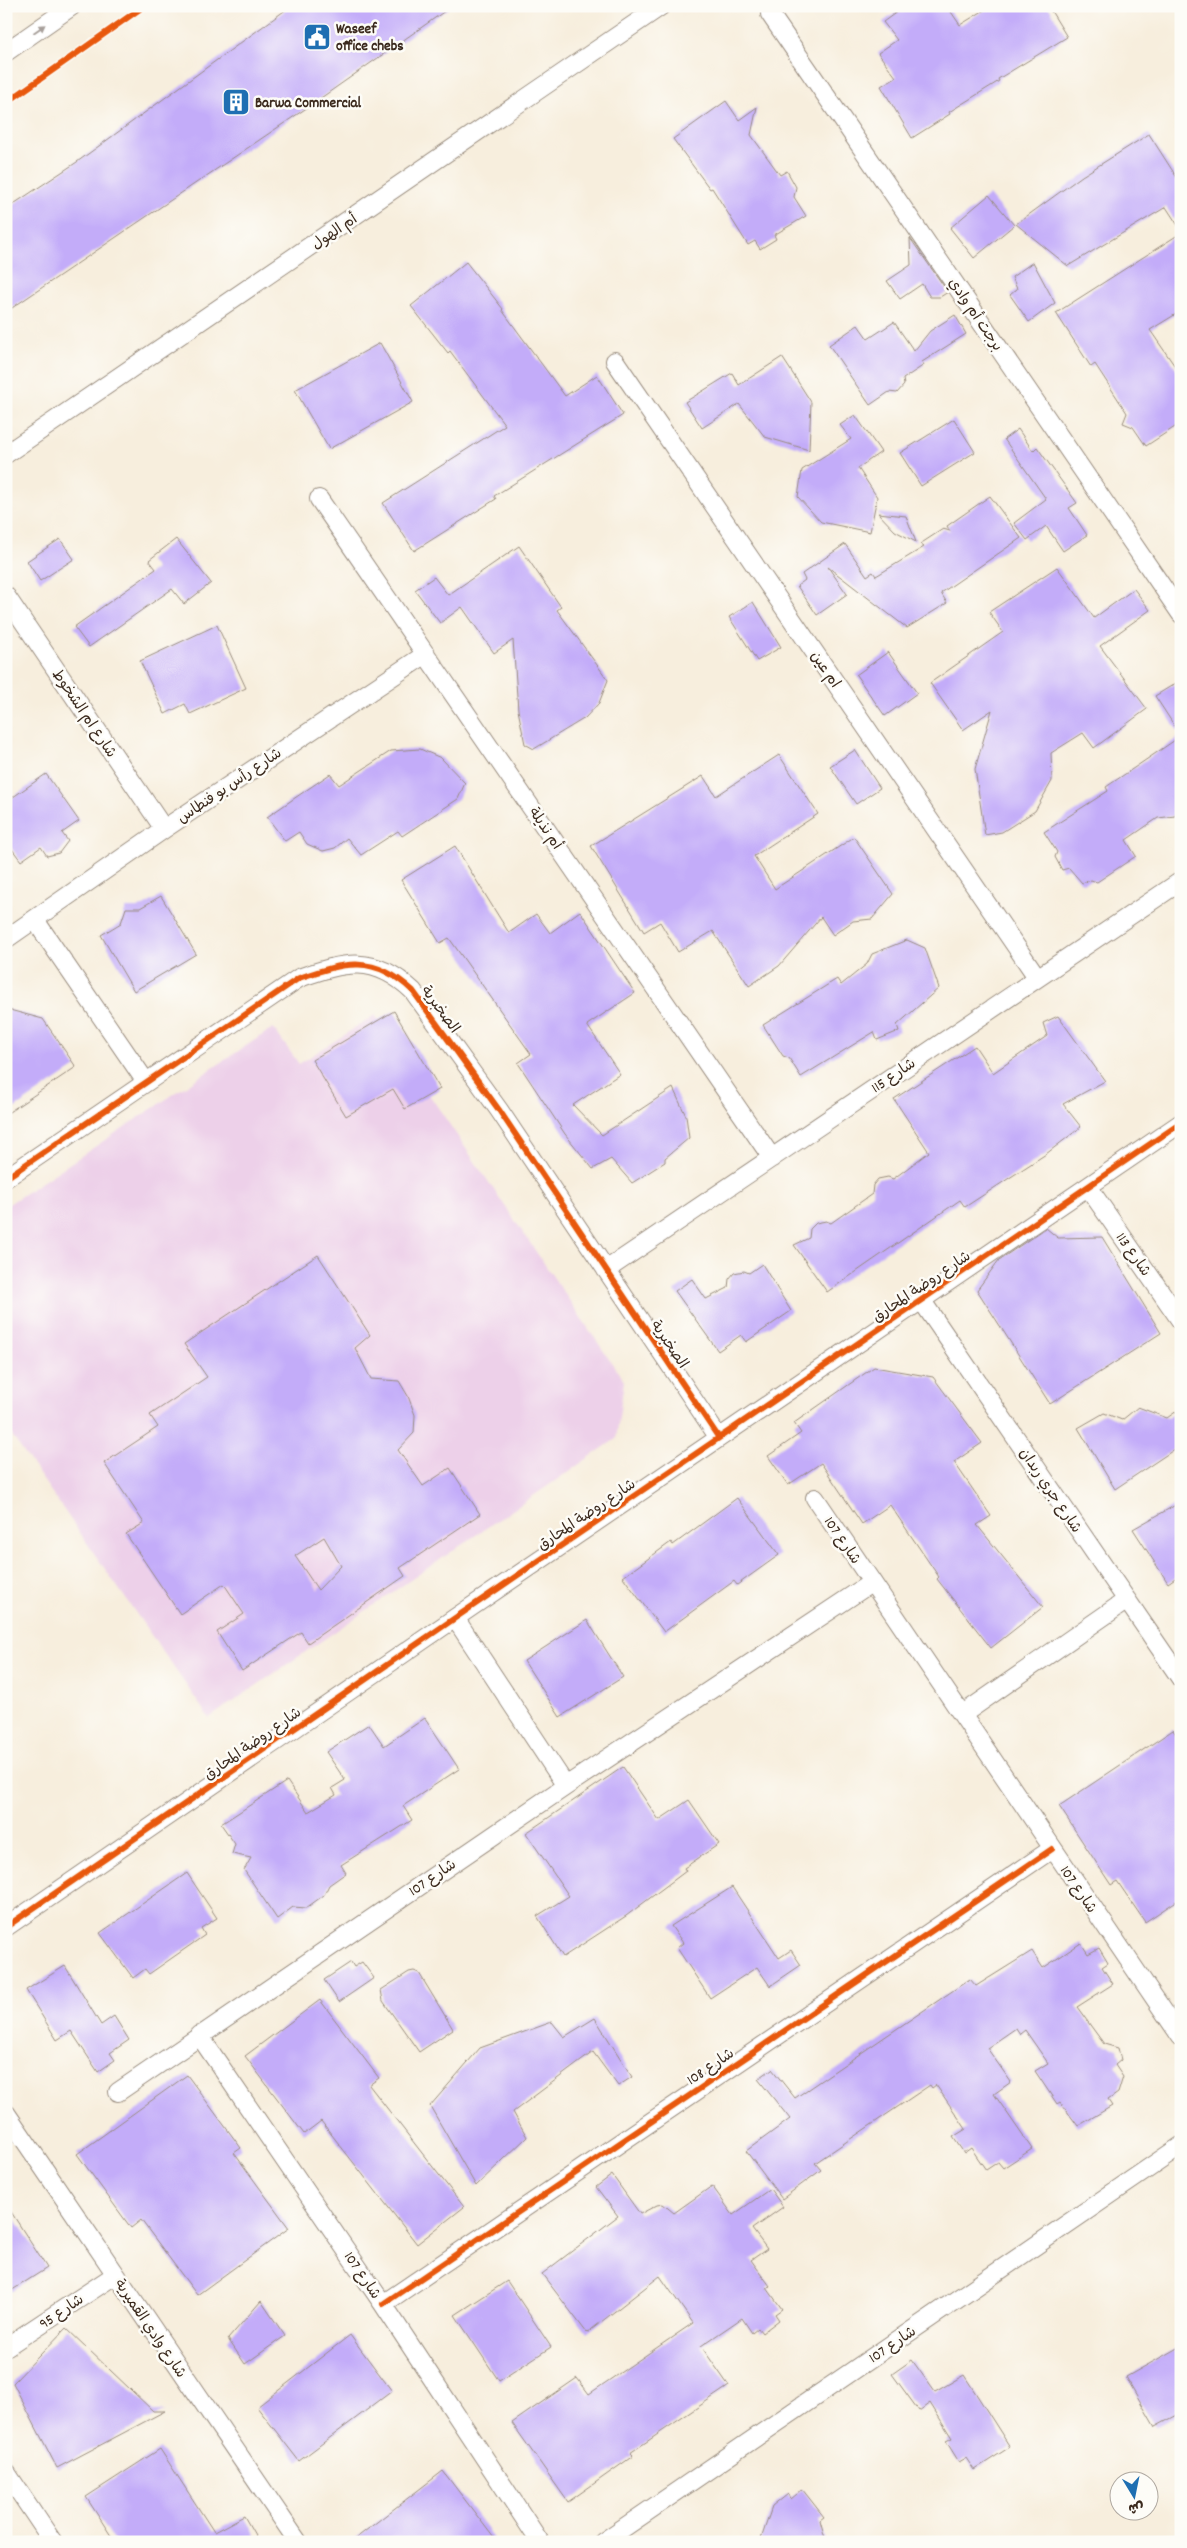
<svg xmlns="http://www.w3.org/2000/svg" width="1187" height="2548" font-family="Dekko,'Playpen Sans Arabic',sans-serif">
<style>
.built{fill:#edd0e9}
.building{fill:#c3acf9;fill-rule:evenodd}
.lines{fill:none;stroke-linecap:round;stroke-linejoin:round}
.minor-casing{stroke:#998c7e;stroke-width:20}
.minor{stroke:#fff;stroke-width:18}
.cycleway-casing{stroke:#fdfcf7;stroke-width:9}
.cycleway{stroke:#e8590c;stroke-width:6}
.oneway{fill:#a79f9a}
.labels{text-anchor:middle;stroke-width:5;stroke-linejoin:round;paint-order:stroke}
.poi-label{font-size:15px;font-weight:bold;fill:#3b2a1e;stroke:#fdfcf7;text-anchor:start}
.street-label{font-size:15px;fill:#3b2a1e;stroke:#fdfcf7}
</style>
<rect width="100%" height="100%" fill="#fdfcf7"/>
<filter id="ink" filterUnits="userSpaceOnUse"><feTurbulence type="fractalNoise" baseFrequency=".02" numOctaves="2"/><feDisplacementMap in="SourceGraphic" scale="10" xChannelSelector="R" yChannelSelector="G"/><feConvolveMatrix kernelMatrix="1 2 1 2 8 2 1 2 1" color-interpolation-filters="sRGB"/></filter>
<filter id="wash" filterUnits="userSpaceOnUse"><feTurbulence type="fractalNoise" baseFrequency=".0096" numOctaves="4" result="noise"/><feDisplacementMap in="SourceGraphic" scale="20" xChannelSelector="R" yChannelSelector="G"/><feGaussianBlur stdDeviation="1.12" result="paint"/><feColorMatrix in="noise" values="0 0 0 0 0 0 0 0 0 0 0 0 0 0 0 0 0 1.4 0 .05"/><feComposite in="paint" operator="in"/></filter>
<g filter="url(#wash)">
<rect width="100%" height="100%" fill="#f7eedd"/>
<path class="built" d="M375,1015L624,1381L616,1439L209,1718L6,1427V1206L273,1028L299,1064Z"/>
<g id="blocks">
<path class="building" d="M291,6H452L308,107L6,312V209L77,162Z
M905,6H947L960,25L991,6H1048L1067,37L998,79L999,81L949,112L950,114L912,138L881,86L896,77L878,53L897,40L883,22Z
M726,101L739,120L757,107L751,135L780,175L787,171L796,187L794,197L806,216L774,235L776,239L760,249L755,241L748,245L712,188L710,189L673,139Z
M1149,134L1181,184V230L1166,207L1068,266L1016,224L1082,176Z
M989,195L1014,225L974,258L950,228Z
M1181,233V311L1150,330L1181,375V423L1146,446L1133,427L1123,423L1127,413L1095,364L1091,367L1056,313Z
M910,238L948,292L940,297H930L922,284L900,299L887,281L911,265Z
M466,262L503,309L502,310L565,396L597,375L623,415L494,496L496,499L414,551L383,503L505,425L450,351L448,353L411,306Z
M1033,262L1055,303L1029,322L1010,295L1017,289L1012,277Z
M955,315L966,334L922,362L924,365L903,379L904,385L897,393L889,392L870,405L829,345L858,325L868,339L894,322L914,351L930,331Z
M380,343L413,402L329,449L295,390Z
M782,357L811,402L809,450L765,437L739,404L702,428L685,402L732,373L739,385Z
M855,415L881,452L858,468L877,497L870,532L821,522L798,497L802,470L851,439L840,425Z
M954,419L975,452L921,486L900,453Z
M1018,429L1033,451L1037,447L1077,503L1069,508L1087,535L1063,551L1046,526L1027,540L1014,523L1046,499L1004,439Z
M990,496L1021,538L941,593L947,603L907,628L828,567L847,594L817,615L797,586L805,580L802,574L845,544L867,576L873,572L876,576L924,547L920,544L943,529L950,531L947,526Z
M878,513L906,516L916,542L895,531Z
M60,539L74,559L40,581L27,561Z
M176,539L211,583L184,604L172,589L89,647L74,627L156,569L149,560Z
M519,546L561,607L557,610L608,680L599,703L585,718L534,749L525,744L518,710L513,640L494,653L462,607L440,623L415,590L434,577L448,595Z
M1057,567L1094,618L1134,589L1150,610L1100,646L1147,709L1094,748L1083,733L1051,753L1052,781L1035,811L1002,832L985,835L975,769L992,710L963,730L930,683L1003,632L989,612Z
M753,602L781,647L757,661L729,617Z
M217,625L246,688L190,714L185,704L165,714L140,661Z
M888,652L917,693L885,716L856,675Z
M1181,680V800L1175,816L1158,818L1126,840L1136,856L1097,882L1091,880L1082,883L1069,868L1062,870L1055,857L1057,852L1044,832L1108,791L1106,787L1181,736L1155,696Z
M420,749L441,758L465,783L458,799L402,836L398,831L361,855L347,838L335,848L323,851L307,844L299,832L285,841L267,817L330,774L339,785L391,751Z
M855,750L880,788L856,804L830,766Z
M779,755L818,814L754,856L775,889L854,837L893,894L872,919L853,921L833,935L821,917L779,966L749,986L713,931L678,952L660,922L644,932L591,846L703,776L716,796Z
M46,774L79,821L62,833L68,841L59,853L47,856L41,847L21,861L6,841V802Z
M455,846L509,933L536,914L550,933L580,911L635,993L587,1025L620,1074L573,1105L602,1135L673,1088L686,1116L689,1138L665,1158V1162L632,1183L611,1159L593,1169L565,1134L518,1063L531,1054L449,938L440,943L401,880Z
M161,896L196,954L134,991L101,935L121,923L126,908H140Z
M907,940L925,948L939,988L897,1025L899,1031L877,1040L874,1032L801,1077L789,1058L783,1056L763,1025L837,979L841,985L867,964L872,954Z
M6,1009L43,1019L76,1067L6,1114Z
M394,1011L440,1089L405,1109L393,1089L346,1116L312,1060Z
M1058,1016L1105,1081L1063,1104L1081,1127L1046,1154L965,1207L960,1200L827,1292L794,1245L809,1238L810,1229L816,1223L826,1221L831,1223L872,1194L873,1185L878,1179L888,1177L893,1179L929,1152L894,1099L975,1046L993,1073L1047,1036L1043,1023Z
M1046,1228L1058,1238L1102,1237L1161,1333L1050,1404L977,1290L999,1260Z
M318,1255L370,1335L355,1348L371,1379L399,1381L408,1396L415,1415L414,1433L398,1450L423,1486L450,1468L480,1514L400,1568L405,1576L308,1643L301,1632L242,1671L217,1632L244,1614L224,1584L180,1614L126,1534L144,1523L104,1463L158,1427L150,1415L207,1377L184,1344ZM324,1537L341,1566L318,1590L295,1556Z
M762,1264L791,1311L746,1342L741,1335L718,1351L675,1291L692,1279L706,1299L728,1288L729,1279L734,1273L744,1271L749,1273Z
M874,1367L933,1377L982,1443L954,1462L991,1516L977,1525L1043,1607L991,1648L937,1579L939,1577L890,1505L862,1524L821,1463L788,1485L768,1456L801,1433L794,1423Z
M1138,1407L1167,1418L1181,1408V1445L1115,1489L1078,1428L1104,1413L1122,1420Z
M737,1498L779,1555L737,1585L734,1581L664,1632L623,1577L671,1542L673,1545Z
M1181,1502V1574L1168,1583L1133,1529Z
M587,1620L623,1677L560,1717L524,1661Z
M425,1718L459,1769L403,1806L412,1820L341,1865L346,1873L329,1885L324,1895L306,1908L293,1907L277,1919L244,1870L251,1858L232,1854L235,1844L221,1824L287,1781L308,1812L336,1795L332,1788L345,1780L326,1752L369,1724L384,1746Z
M1173,1730L1181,1742V1898L1145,1922L1117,1881L1111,1885L1059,1806Z
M623,1767L659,1820L689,1800L719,1844L684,1868L686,1871L626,1916L563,1957L537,1916L569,1896L526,1833Z
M187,1873L217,1918L201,1928L205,1935L149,1974L145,1969L133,1978L100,1933Z
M732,1887L779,1958L791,1950L801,1965L770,1986L757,1967L710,1998L677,1948L683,1943L671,1926Z
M1081,1943L1088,1954L1099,1948L1108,1963L1102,1967L1113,1984L1077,2007L1104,2044L1118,2048L1121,2060L1115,2065L1123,2077L1118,2093L1108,2100L1112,2106L1078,2126L1060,2102L1057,2104L1035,2071L1048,2063L1025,2030L1020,2034L1016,2028L987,2048L1011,2082L994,2094L1032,2149L1003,2168L998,2162L986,2170L971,2148L964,2153L953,2137L966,2129L936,2085L932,2088L930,2085L815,2163L821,2170L782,2199L746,2151L790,2119L758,2079L772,2069L795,2098L970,1979L976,1986L1032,1951L1043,1968Z
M351,1962L354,1967L362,1962L374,1978L339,2002L324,1980Z
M65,1966L101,2025L114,2016L129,2040L110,2053L115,2060L98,2072L71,2031L57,2040L26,1990Z
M414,1971L419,1973L453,2029L419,2052L383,2001L381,1990L409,1972Z
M320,2000L379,2078L369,2085L464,2207L417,2244L321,2121L304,2134L245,2056Z
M595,2018L632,2077L618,2086L593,2052L513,2112L527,2137L476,2186L430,2106L480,2048L552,2022L564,2037Z
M187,2075L241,2148L234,2153L289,2228L197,2295L141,2220L131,2228L77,2154Z
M612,2175L640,2214L657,2205L663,2204L674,2213L712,2186L733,2215L770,2189L783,2207L752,2229L767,2249L751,2260L770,2286L767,2288L782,2309L775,2314L779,2320L762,2333L758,2328L752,2333L742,2318L701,2346L729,2386L630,2453L633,2456L568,2502L512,2423L577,2378L589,2394L693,2323L660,2276L587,2333L542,2274L618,2216L596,2187Z
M6,2204L47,2268L6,2294Z
M507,2281L551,2347L499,2381L455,2315Z
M261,2301L285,2336L245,2364L228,2339Z
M66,2328L153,2411H165L57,2468L13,2383Z
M350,2335L392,2391L299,2461L257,2407Z
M1181,2346V2413L1155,2427L1126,2377Z
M912,2360L935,2392L964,2375L1010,2447L974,2470L966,2458L959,2462L946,2441L952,2438L930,2403L919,2411L892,2374Z
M160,2449L214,2532L244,2516L259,2542H115L86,2497Z
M443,2471L497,2542H351Z
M802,2489L824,2517L820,2520L826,2542H760L772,2507L788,2494L790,2499Z"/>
</g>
</g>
<g filter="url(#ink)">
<use href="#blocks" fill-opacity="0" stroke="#998c7e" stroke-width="1"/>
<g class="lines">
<g class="minor-casing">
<path id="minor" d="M770,14L1181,614
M6,52L72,6
M615,361L1037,977
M6,454L661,6
M319,499L772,1158
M6,596L164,829
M35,920L146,1082
M6,939L164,829L426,654
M6,1178L299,978C345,962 374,954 413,991L499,1110L719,1438
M1088,1187L1181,1321
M606,1270L1181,881
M922,1301L1181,1679
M815,1498L1181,2037
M455,1618L566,1786
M963,1714L1127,1600
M6,1927L455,1618L1181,1123
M199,2035L383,2304L540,2542
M118,2092L566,1786L871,1583
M6,2113L298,2542
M383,2304L1052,1849
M6,2347L115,2275
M6,2472L53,2542
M603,2542L1181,2146"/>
</g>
<use href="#minor" class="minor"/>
<g class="cycleway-casing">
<path id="cycleway" d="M6,103L144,6
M6,1178L299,978C345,962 374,954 413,991L499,1110L719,1438
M6,1927L455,1618L1181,1123
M383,2304L1052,1849"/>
</g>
<use href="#cycleway" class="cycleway"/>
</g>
<defs><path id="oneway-solid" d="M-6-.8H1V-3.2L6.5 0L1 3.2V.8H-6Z" transform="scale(1.25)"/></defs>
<use class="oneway" href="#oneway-solid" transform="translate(39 29) rotate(-35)"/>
</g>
<defs>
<g id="civic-square" transform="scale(1.4375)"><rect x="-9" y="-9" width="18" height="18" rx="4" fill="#1f6fb2" stroke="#fdfcf7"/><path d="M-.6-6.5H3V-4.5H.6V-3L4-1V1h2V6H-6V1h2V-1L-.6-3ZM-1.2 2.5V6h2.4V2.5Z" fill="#fff"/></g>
<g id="building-square" transform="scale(1.4375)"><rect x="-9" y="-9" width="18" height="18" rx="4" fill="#1f6fb2" stroke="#fdfcf7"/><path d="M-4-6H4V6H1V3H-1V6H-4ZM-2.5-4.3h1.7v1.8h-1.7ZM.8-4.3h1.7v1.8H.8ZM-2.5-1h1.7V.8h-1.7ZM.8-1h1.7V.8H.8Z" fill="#fff"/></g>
</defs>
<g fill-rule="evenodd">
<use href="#civic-square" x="317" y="37"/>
<use href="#building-square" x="236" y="102"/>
</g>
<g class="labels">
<g class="poi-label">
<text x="336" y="33">Waseef<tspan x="336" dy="17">office chebs</tspan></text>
<text x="255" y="107">Barwa Commercial</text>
</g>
<g class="street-label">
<text transform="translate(334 231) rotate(-34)" y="5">أم الهول</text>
<text transform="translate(976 314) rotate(56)" y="5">برجت أم وادي</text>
<text transform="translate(826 669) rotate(56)" y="5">ام عين</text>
<text transform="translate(85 713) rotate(56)" y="5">شارع ام الشخوط</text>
<text transform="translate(229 785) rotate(-34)" y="5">شارع رأس بو فنطاس</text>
<text transform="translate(546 828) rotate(56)" y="5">أم نذيلة</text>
<text transform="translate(441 1009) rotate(54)" y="5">الصخبرية</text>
<text transform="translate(893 1075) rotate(-34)" y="5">شارع 115</text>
<text transform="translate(1134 1254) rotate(55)" y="5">شارع 113</text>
<text transform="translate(921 1286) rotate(-34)" y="5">شارع روضة المحارق</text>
<text transform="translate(670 1344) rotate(56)" y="5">الصخبرية</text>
<text transform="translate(1051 1490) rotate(56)" y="5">شارع جري ربدان</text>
<text transform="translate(586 1514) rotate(-34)" y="5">شارع روضة المحارق</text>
<text transform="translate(843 1540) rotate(56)" y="5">شارع 107</text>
<text transform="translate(252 1743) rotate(-35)" y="5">شارع روضة المحارق</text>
<text transform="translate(432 1877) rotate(-34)" y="5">شارع 107</text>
<text transform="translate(1079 1889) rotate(56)" y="5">شارع 107</text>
<text transform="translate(710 2066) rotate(-34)" y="5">شارع 108</text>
<text transform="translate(363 2275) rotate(56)" y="5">شارع 107</text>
<text transform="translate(61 2311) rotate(-34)" y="5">شارع 95</text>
<text transform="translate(151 2328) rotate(56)" y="5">شارع وادي القميرية</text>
<text transform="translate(892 2344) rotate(-34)" y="5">شارع 107</text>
</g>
</g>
<rect width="1187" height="2548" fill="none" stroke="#fdfcf7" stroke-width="25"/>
<g transform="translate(1134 2496) rotate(170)"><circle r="24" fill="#fdfcf7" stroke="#afa8a0"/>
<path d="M0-4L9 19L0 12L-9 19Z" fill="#1f6fb2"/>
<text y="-8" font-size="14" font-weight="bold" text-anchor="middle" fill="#3b2a1e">ش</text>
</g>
</svg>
